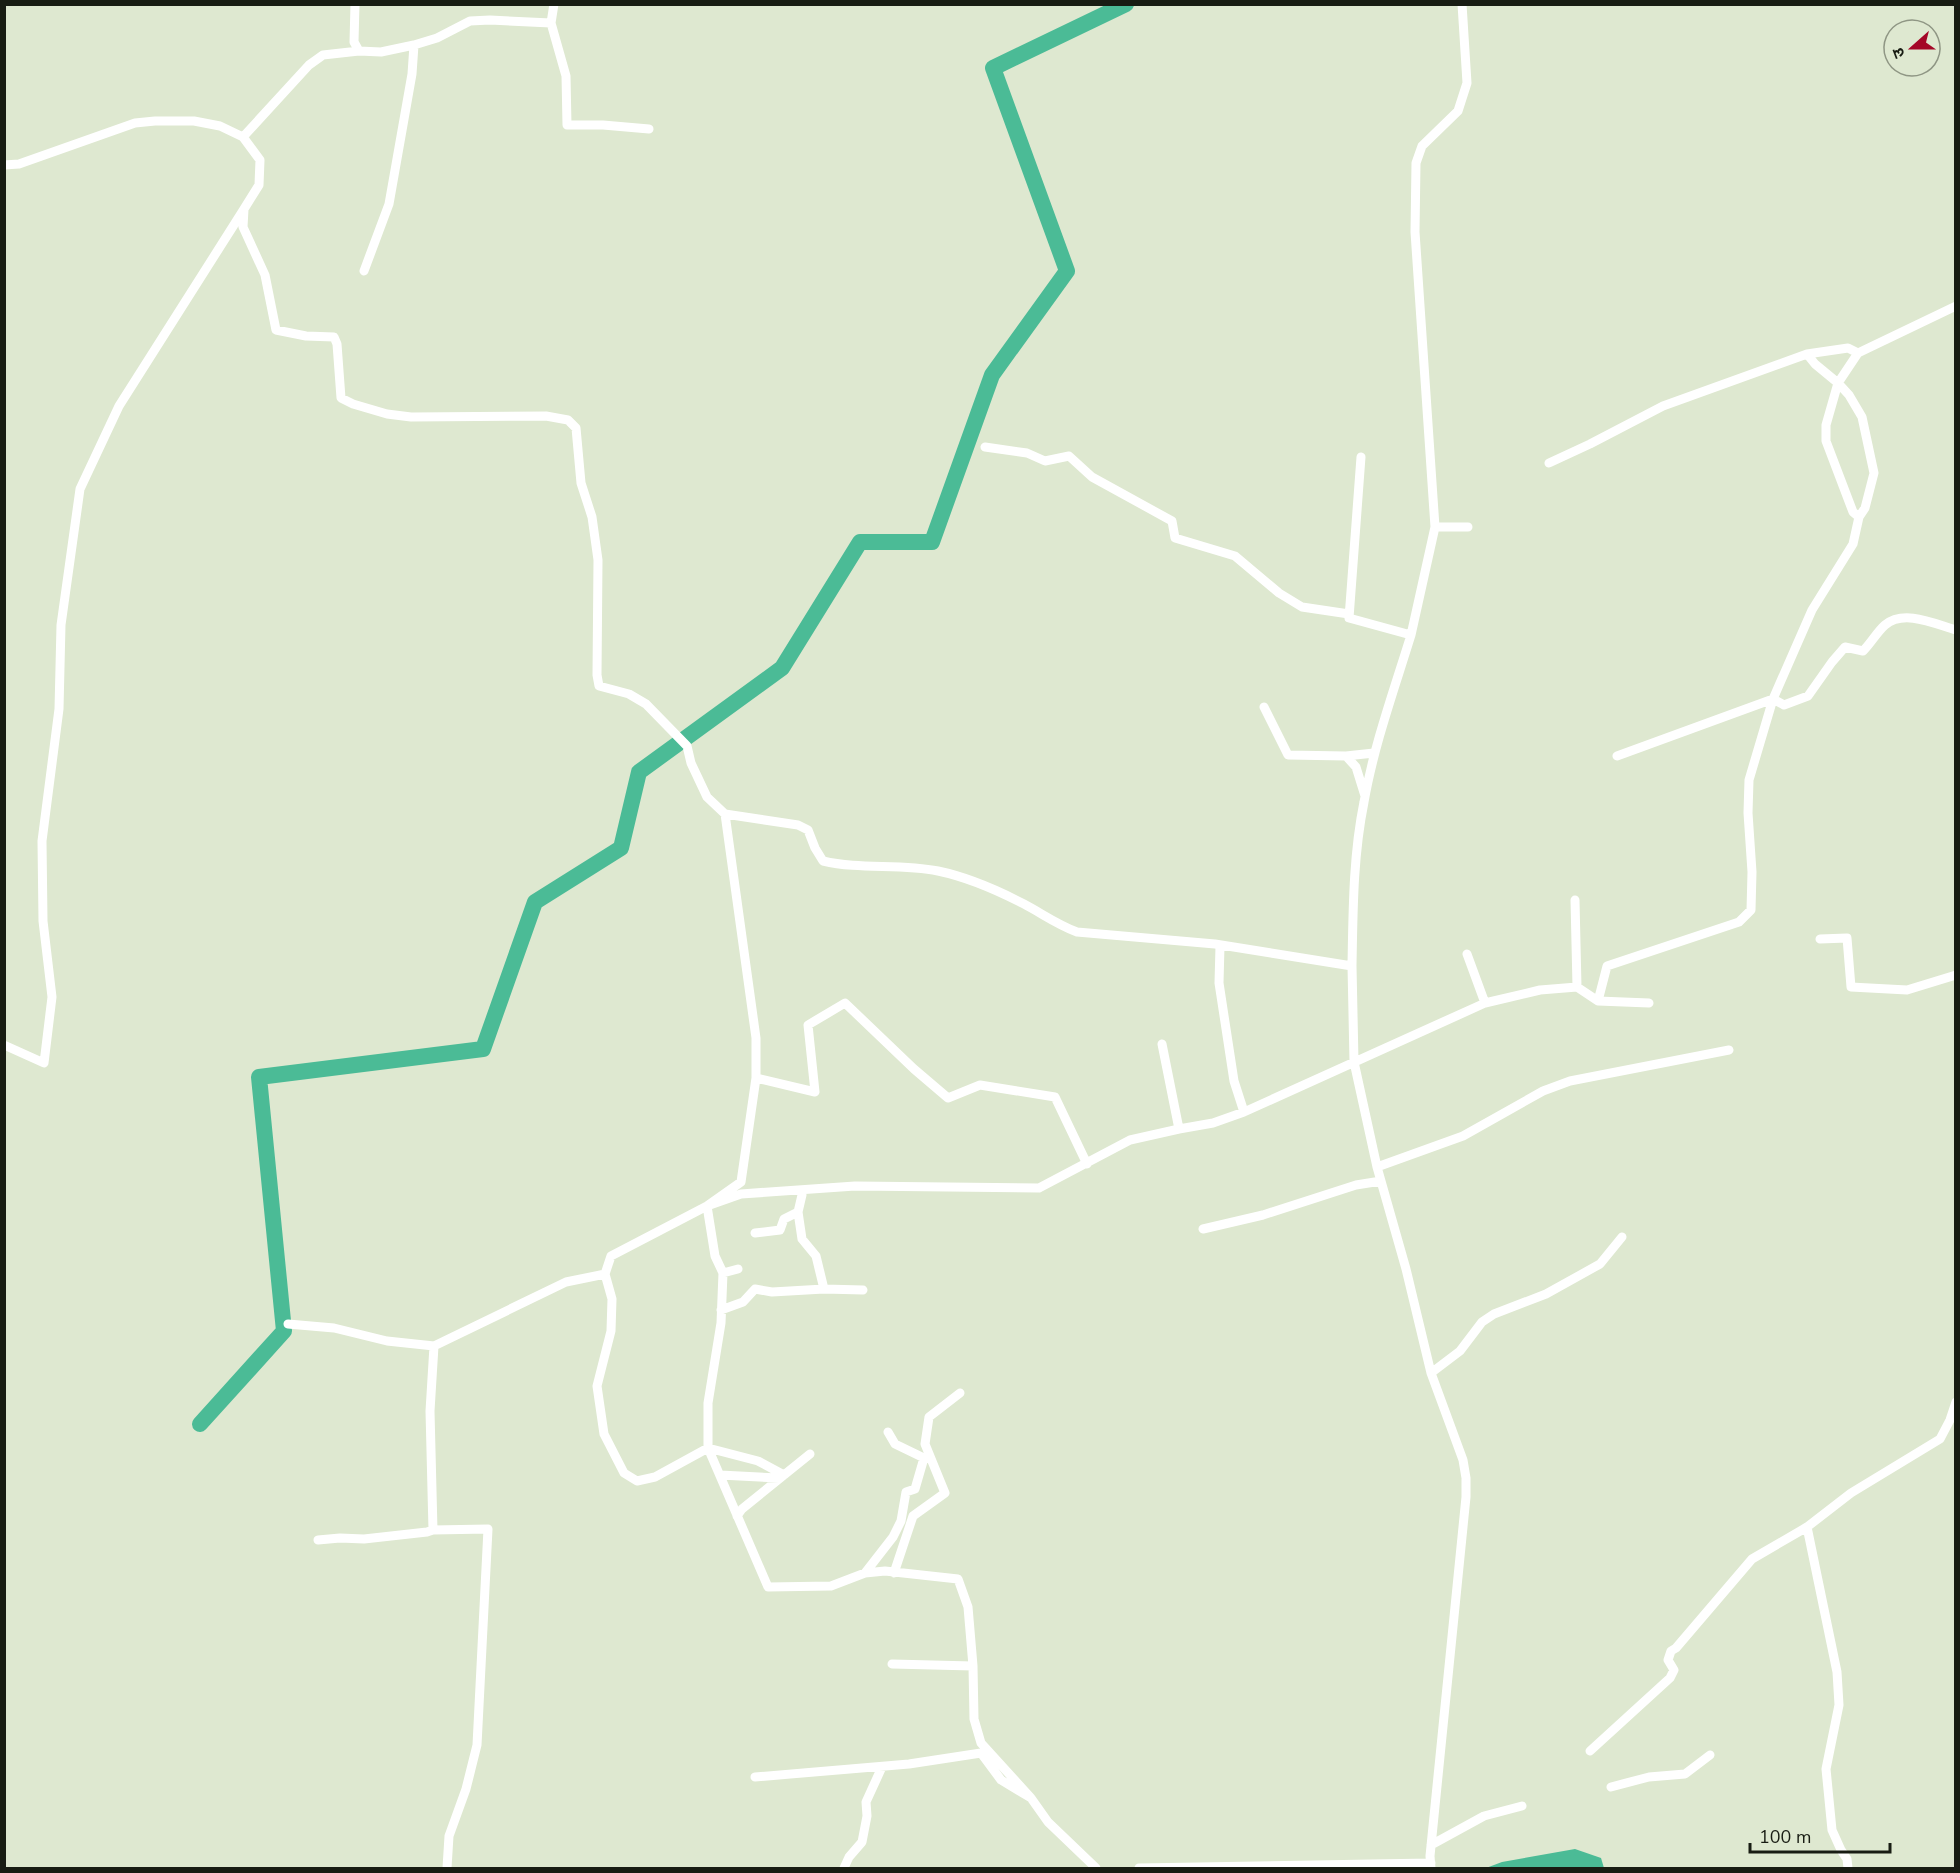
<svg xmlns="http://www.w3.org/2000/svg" width="1960" height="1873" font-family="'Nunito Sans','Noto Sans Devanagari',sans-serif">
<style>
.water{fill:#4bbb96}
.lines{fill:none;stroke-linecap:round;stroke-linejoin:round}
.river{stroke:#4bbb96;stroke-width:16}
.minor{stroke:#fff;stroke-width:9}
</style>
<rect width="100%" height="100%" fill="#dee8d0"/>
<path class="water" d="M1575,1849L1601,1858L1604,1868H1486L1502,1862Z"/>
<g class="lines">
<path class="river" d="M200,1424L284,1331L259,1077L483,1049L535,902L621,848L639,772L782,668L860,542H932L992,375L1067,271L993,68L1126,4"/>
<path class="minor" d="M355,4L354,42L359,51L381,52L414,45L437,38L470,21L490,20L551,23L554,4
M551,23L566,76L567,125H603L649,129
M243,137L309,65L323,55L359,51
M4,165L19,164L135,123L155,121H194L220,126L243,137L260,160L259,185L244,209L243,227L265,275L276,330L306,336L334,337L337,344L341,398L353,404L387,414L411,417L546,416L568,420L576,428L581,483L592,517L598,560L597,675L599,686L629,694L646,704L687,746L691,763L707,797L725,814L798,825L808,830L815,848L823,861C861,870 900,863 938,871C967,877 997,890 1024,904C1043,914 1056,924 1077,932L1215,944L1352,966L1354,1062L1377,1167L1406,1269L1431,1373L1463,1460L1466,1478V1497L1430,1856L1431,1868
M364,271L389,204L412,74L414,45
M985,447L1027,453L1045,461L1069,456L1092,477L1172,521L1175,538L1235,556L1279,593L1302,607L1349,614
M1549,463L1590,444L1663,406L1807,354L1848,348L1858,353
M1859,517L1853,512L1826,441V425L1838,383L1858,353L1956,306
M1435,527H1468
M1411,635L1435,527L1415,232L1416,163L1422,146L1458,111L1467,83L1462,4
M1264,707L1288,755L1346,756
M1617,756L1773,699L1784,705L1808,696L1832,662L1845,647L1863,651C1871,643 1877,632 1885,625C1904,609 1935,624 1956,630
M1365,796L1356,767L1346,756L1374,753
M725,814L756,1038V1078L741,1182L707,1206L715,1256L723,1273L721,1323L708,1403V1448L768,1587L831,1586L865,1573L885,1571L958,1579L968,1607L973,1666L974,1719L981,1743L1031,1798
M1575,900L1577,987
M1820,939L1847,938L1851,987L1907,990L1956,975
M1220,946L1219,983L1234,1081L1244,1112
M1467,954L1485,1003
M1352,966C1353,911 1353,856 1364,802C1374,745 1394,690 1411,635L1349,618L1361,457
M1598,1001L1607,966L1739,922L1751,910L1752,872L1748,813L1749,780L1773,699L1812,610L1853,544L1859,517L1865,508L1874,473L1862,417L1849,395L1838,383L1815,364L1807,354
M1162,1044L1179,1129L1213,1123L1244,1112L1485,1003L1540,990L1577,987L1598,1001L1649,1003
M4,1045L44,1063L52,997L43,921L42,841L59,709L61,625L80,489L119,406L244,209
M756,1078L815,1092L808,1025L845,1003L914,1069L948,1098L980,1085L1055,1097L1087,1164
M1377,1167L1463,1136L1543,1091L1570,1081L1729,1050
M798,1212L802,1239L816,1256L824,1289L863,1290
M1203,1229L1263,1215L1356,1185L1381,1181
M755,1233L780,1230L784,1219L798,1212L802,1195L801,1191
M723,1273L738,1269
M605,1274L612,1299L611,1331L597,1386L604,1434L624,1473L637,1481L655,1477L708,1448L758,1461L784,1475
M721,1310L743,1302L755,1289L772,1292L824,1289
M288,1324L334,1328L387,1341L434,1346L566,1282L605,1274L611,1256L707,1206L741,1194L855,1186L1039,1188L1130,1140L1179,1129
M1431,1373L1460,1351L1482,1322L1494,1314L1546,1294L1600,1264L1622,1237
M720,1475L779,1478
M737,1516L742,1509L810,1454
M1807,1527L1837,1672L1839,1705L1826,1769L1832,1830L1841,1850L1847,1859L1848,1868
M433,1530L430,1411L434,1346
M318,1540L340,1538L364,1539L427,1532L433,1530L488,1529L477,1745L466,1789L449,1836L447,1868
M865,1573L893,1537L901,1521L906,1492L915,1489L924,1458L895,1444L888,1432
M894,1573L913,1516L945,1493L925,1444L929,1417L960,1393
M892,1664L973,1666
M1590,1751L1670,1678L1674,1670L1668,1660L1671,1651L1676,1648L1752,1559L1807,1527L1851,1493L1940,1439L1950,1420L1956,1402
M755,1777L909,1764L981,1753L1001,1780L1031,1798L1048,1822L1096,1868
M1611,1787L1649,1777L1685,1774L1710,1755
M1431,1845L1484,1816L1522,1806
M844,1868L849,1857L862,1842L867,1816L866,1802L882,1767
M1139,1868L1431,1863"/>
</g>
<rect width="1960" height="1873" fill="none" stroke="#181c13" stroke-width="12"/>
<g transform="translate(1912 48) rotate(249)"><circle r="28" fill="#dee8d0" stroke="#8f9684" stroke-width="1.5"/>
<path d="M0-4.5L10 22L0 15L-10 22Z" fill="#a40727"/>
<text y="-9" font-size="16" font-weight="bold" text-anchor="middle" fill="#181c13">उ</text>
</g>
<path d="M1750 1843v9h140v-9" fill="none" stroke="#181c13" stroke-width="3"/>
<text x="1759" y="1843" font-size="18" fill="#181c13" stroke="#dee8d0" stroke-width="4.5" paint-order="stroke">100 m</text>
</svg>
